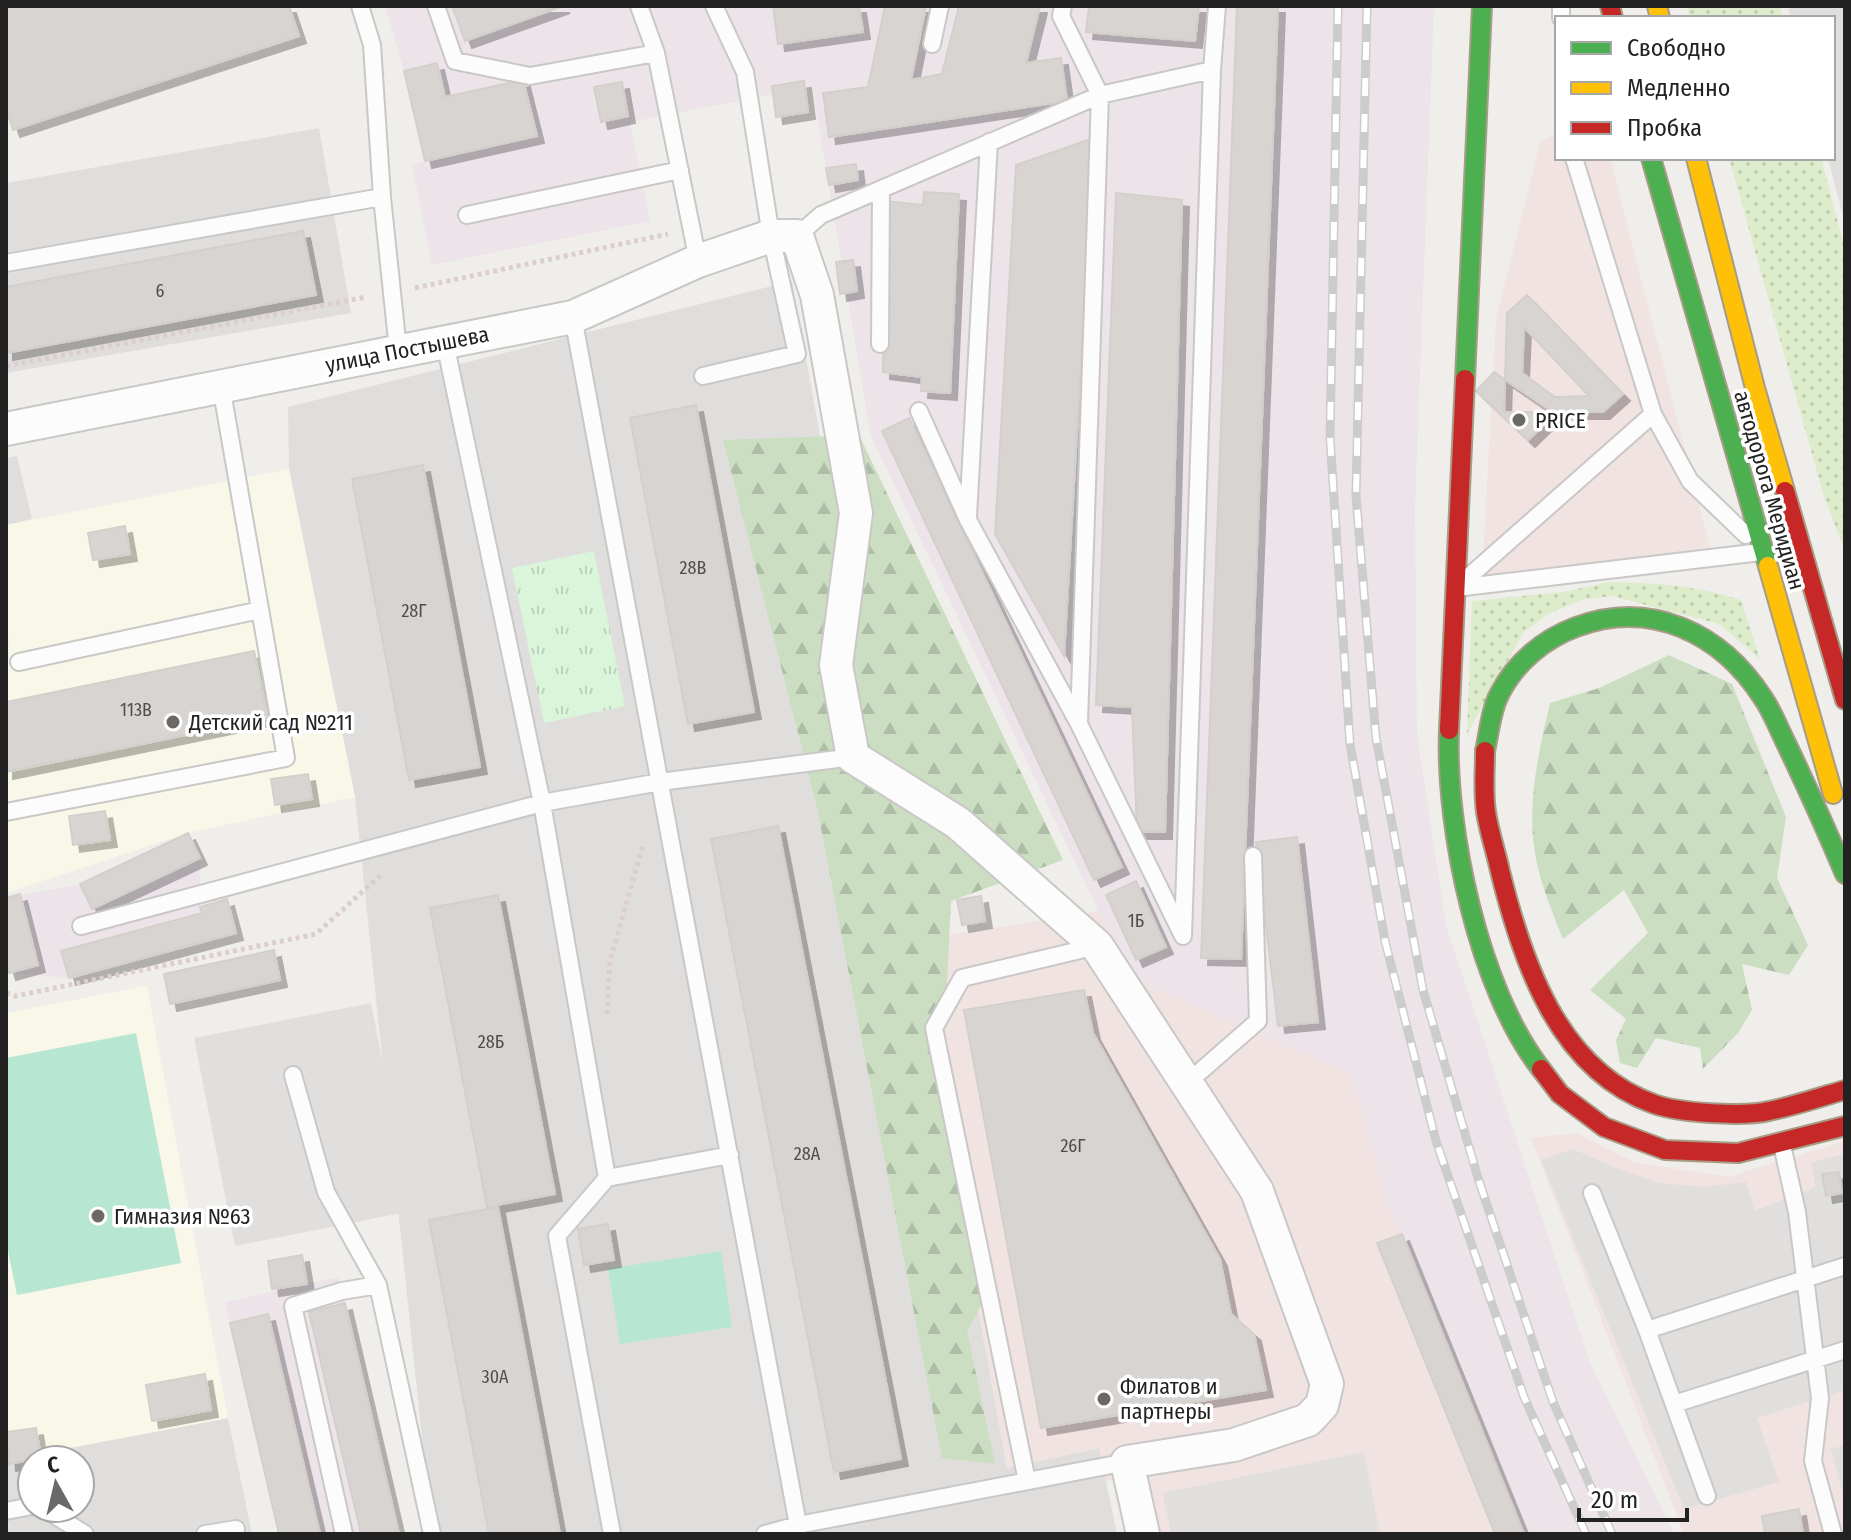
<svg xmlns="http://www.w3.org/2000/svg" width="1851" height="1540" font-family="'Fira Sans Condensed',sans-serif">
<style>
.residential{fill:#dfdedc;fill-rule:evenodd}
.commercial{fill:#f1e3e1}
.industrial{fill:#ede4e9}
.education{fill:#f8f7e8}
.grass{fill:url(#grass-dots)}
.forest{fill:url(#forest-firs)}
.park{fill:url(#park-tufts)}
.pitch{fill:#b7e6d2}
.parking{fill:#e0dfde}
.building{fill:#d7d4d2;stroke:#d3d0cc;stroke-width:2;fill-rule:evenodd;filter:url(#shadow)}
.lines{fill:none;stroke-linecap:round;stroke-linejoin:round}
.lane-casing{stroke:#c9c8c7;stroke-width:20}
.street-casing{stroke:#c9c8c7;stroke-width:36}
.fast-casing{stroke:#a79c86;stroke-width:22}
.slow-casing{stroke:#a79c86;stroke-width:22}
.jam-casing{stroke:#a79c86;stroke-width:22}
.path{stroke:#dccecd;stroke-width:5;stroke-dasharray:4 4;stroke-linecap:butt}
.lane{stroke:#fdfcfc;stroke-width:16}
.street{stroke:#fdfcfc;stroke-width:32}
.fast{stroke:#4caf50;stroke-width:18}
.slow{stroke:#ffc107;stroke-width:18}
.jam{stroke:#c62828;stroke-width:18}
.rail-casing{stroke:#ccc;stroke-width:9}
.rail{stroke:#fff;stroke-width:6;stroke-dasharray:18;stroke-linecap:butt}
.poi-dot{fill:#6a6968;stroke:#fff;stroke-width:3}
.labels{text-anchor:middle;stroke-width:7;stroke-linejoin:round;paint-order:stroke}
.number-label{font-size:18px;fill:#4f4e4e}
.street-label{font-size:22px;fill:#222;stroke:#fff}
.poi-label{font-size:22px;fill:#222;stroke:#fff;text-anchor:start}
</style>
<defs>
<pattern id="grass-dots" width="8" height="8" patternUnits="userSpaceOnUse" patternTransform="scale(2)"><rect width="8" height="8" fill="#ddeccb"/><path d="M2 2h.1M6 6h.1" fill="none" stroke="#bdcaae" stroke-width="1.8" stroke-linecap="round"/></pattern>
<pattern id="forest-firs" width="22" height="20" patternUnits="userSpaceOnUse" patternTransform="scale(2)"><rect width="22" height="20" fill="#cbdec1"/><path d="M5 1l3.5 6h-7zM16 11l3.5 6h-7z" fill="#aebea6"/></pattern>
<pattern id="park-tufts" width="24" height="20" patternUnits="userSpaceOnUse" patternTransform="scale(2)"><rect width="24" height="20" fill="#daf5da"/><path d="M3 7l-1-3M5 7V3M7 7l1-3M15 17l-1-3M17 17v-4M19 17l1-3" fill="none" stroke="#bbd2bb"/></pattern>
<filter id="shadow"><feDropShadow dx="7" dy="7" stdDeviation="0" flood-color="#0004"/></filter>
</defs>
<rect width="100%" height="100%" fill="#f0eeeb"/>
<path class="residential" d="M319,128L351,313L6,373V183Z
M792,281L1007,1468L1099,1448L1117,1534H432L355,797L289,469L288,407Z
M17,456L32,519L6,525V458Z
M228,1418L252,1534H6V1460ZM32,1460H80V1508H32Z"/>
<path class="commercial" d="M1557,133V158H1610L1712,554L1482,577L1496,320L1540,142Z
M1099,911L1130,977L1352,1075L1388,1205L1516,1534H1154L1143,1474L1106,1481L1099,1448L1007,1468L912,941Z
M1576,1133L1634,1162L1728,1177L1845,1141V1534H1684L1531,1138Z"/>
<path class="industrial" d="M385,6H1434L1415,507L1417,735L1446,925L1589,1360L1674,1534H1516L1388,1205L1352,1075L1130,977L871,436L812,87L630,122L650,221L432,265L412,165L425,161L404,71Z
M188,833L200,858V906L227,899L236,933L69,978L9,973L6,962V898L80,884Z
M338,1277L345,1303L399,1534H279L225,1302Z"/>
<path class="education" d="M289,469L355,797L188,833L6,893V647L9,645L6,616V525Z
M147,986L228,1418L6,1460V1013Z"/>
<path class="grass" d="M1687,6H1780L1783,18H1690Z
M1729,158H1821L1845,249V552L1823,493Z
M1609,582C1657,583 1693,585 1741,600L1760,659L1719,624L1612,596L1581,600L1548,614L1524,632L1467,734L1472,601L1563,592Z"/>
<path class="forest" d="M859,435L1063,860L951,901L944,1049L994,1282L967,1331L995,1464L942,1458L817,807L723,440Z
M1669,655L1732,684L1786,817L1777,878L1808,945L1789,975L1742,964L1752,1010L1738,1033L1703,1069L1700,1048L1656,1038L1637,1068L1620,1063L1616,1040L1626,1019L1590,990L1648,933L1624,890L1563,939C1550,907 1536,873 1533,838C1529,794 1540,745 1550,703L1599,688Z"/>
<path class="park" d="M594,551L625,706L544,723L512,568Z"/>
<path class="pitch" d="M136,1033L181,1263L17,1295L6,1241V1058Z
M721,1251L732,1327L620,1344L608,1269Z"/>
<path class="parking" d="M1788,6H1845V224L1828,158H1833V18H1791Z
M371,1003L412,1211L235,1246L194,1038Z
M1573,1149L1618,1169L1660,1183L1703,1187L1746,1182L1755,1211L1815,1187L1812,1162L1845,1154V1390L1757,1418L1779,1482L1684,1509L1541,1160Z
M1845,1445V1501L1831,1449Z
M1364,1452L1380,1534H1171L1163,1493Z
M242,1497L248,1534H86L85,1526Z"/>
<path class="building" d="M6,6H289L299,36L13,130L6,108Z
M452,6H563L465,41Z
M773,6H859L863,32L778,44Z
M885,6H926L911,80L942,74L959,6H1040L1026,63L1061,58L1067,101L829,137L823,93L868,87Z
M1089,6H1199L1195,41L1086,32Z
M1237,6H1278L1241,959L1201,958Z
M437,63L445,97L523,80L537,136L425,161L404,71Z
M804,81L808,112L776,117L772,86Z
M622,82L628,116L601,122L594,87Z
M1094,138L1064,656L995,534L1016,165Z
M856,164L858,180L829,185L826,168Z
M924,192L959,194L950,393L921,391L922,377L883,372L885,201L923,205Z
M1116,193L1182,200L1165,832H1137L1132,707L1096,705Z
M303,231L316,295L6,353V287Z
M853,260L857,291L840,294L836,262Z
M1527,295L1623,394L1603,412H1504L1507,313ZM1524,327L1589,396L1555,397L1522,373Z
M1494,372L1555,414L1528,440L1476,391Z
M696,405L754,712L688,724L630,418Z
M909,418L1122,867L1094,880L882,431Z
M423,465L480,767L409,780L352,479Z
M125,526L130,554L93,560L88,533Z
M254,651L268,718L6,772V702Z
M308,774L312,799L275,805L271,779Z
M105,811L110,840L73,845L69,816Z
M778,826L901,1459L834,1472L711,839Z
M188,833L200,858L92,909L80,884Z
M1297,837L1318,1022L1278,1026L1256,842Z
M1136,881L1166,947L1136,960L1106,895Z
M20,894L38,965L9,973L6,962V898Z
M498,895L555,1194L487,1207L430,908Z
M981,896L985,921L962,925L957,900Z
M227,899L236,933L69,978L61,951L202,913L200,907Z
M274,950L280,980L170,1004L164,974Z
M1084,990L1093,1033L1220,1259L1231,1314L1254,1334L1266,1390L1041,1428L964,1010Z
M1839,1172L1842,1193L1826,1196L1822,1174Z
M498,1207L560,1534H489L429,1220Z
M608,1224L614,1260L584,1265L578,1229Z
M1402,1234L1524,1534H1495L1377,1243Z
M302,1255L307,1284L272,1289L268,1261Z
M345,1303L399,1534H361L309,1312Z
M268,1314L320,1534H279L230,1323Z
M205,1374L211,1410L152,1421L146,1385Z
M36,1428L41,1458L9,1464L6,1432Z
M1799,1509L1803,1534H1765L1762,1516Z"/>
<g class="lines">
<g class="lane-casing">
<path id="lane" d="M360,6L372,45L382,197L398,350
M436,6L455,61L530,76L656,53
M639,6L656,53L698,261
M1063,6L1061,16L1100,95L1079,723
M1561,6V18
M932,44L940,6
M1574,158L1653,414L1690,481L1746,535
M467,215L680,170
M797,236L821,215L1100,95L1212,70
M6,263L382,197
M573,317L798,1525
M445,343L542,803L607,1178L557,1236L612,1534
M880,344L881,189
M703,376L797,354L771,236L745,72L714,6
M919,411L968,520L1079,724L1183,936L1212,70L1217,6
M1653,414L1456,588L1761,552
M968,516L989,142
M19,662L260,610
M6,812L286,758L221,386
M81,926L542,803L660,782L853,757
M293,1075L326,1192L378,1285L432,1534
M1187,1083L1258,1021L1253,856
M1782,1145L1797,1212L1820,1398L1813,1461L1833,1534
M607,1178L730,1155
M1592,1193L1647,1330L1707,1496
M1647,1330L1845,1266
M1674,1404L1845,1350
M1027,1481L934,1028L962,978L1097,946
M43,1508L85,1534
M6,1511L32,1506
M205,1534L236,1529
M344,1534L293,1306L342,1291L378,1285
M765,1534L798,1525L1127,1462"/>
</g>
<g class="street-casing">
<path id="street" d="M6,429L573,317L698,261L771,236H797L817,295L856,513L836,665L853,757L958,823L1097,946L1257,1191L1327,1384L1322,1405L1308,1420L1234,1445L1127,1462L1143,1534"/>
</g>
<g class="fast-casing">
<path id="fast" d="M1651,158L1768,566
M1465,379L1482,6
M1449,730C1445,829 1479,990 1541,1069
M1485,751C1489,733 1491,709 1500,693C1516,662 1544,639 1576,627C1651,599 1721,633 1763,698C1772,711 1778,727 1785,741C1806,785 1826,829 1845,874"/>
</g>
<g class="slow-casing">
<path id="slow" d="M1657,6L1660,18
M1696,158L1755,388L1785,491
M1768,566L1833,794"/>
</g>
<g class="jam-casing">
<path id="jam" d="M1610,6L1613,18
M1785,491L1845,700
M1449,730L1465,379
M1485,751C1485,771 1483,792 1486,812C1489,832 1496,852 1500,871C1522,961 1558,1070 1654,1104C1679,1113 1743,1117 1769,1111C1794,1106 1820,1097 1845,1090
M1541,1069L1560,1094L1604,1127L1665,1150L1738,1153L1845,1126"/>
</g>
<path class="path" d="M415,288L668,234
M6,366L366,297
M6,993L16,996L316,934L383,873
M607,1014L610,961L643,845"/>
<use href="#lane" class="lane"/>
<use href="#street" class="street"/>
<use href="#fast" class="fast"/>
<use href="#slow" class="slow"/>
<use href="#jam" class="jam"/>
<g class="rail-casing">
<path id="rail" d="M1338,6L1330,437L1350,744L1385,941L1436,1141L1524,1397L1586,1534
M1367,6L1356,496L1376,738L1423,990L1478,1178L1553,1402L1612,1534"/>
</g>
<use href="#rail" class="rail"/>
</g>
<g class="poi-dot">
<circle cx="1519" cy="420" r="8"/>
<circle cx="173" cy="722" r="8"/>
<circle cx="98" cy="1216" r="8"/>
<circle cx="1104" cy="1399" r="8"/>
</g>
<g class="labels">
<g class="number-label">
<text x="160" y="297">6</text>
<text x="693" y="574">28В</text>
<text x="414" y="617">28Г</text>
<text x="136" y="716">113В</text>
<text x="1136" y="927">1Б</text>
<text x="491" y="1048">28Б</text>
<text x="1073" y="1152">26Г</text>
<text x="807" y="1160">28А</text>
<text x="495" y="1383">30А</text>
</g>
<g class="street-label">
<text transform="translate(407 349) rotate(-11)" y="8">улица Постышева</text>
<text transform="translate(1770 490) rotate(74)" y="8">автодорога Меридиан</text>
</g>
<g class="poi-label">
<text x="1535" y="428">PRICE</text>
<text x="189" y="730">Детский сад №211</text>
<text x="114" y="1224">Гимназия №63</text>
<text x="1120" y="1394">Филатов и<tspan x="1120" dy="25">партнеры</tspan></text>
</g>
</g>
<rect width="1851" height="1540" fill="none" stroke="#222222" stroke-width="16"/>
<rect x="1555" y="16" width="280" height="144" fill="#ffffff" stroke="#a7a7a7" stroke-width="2"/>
<rect x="1571" y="42" width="40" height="12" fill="#4caf50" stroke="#a7a7a7" stroke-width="2"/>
<text x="1627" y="56" font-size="24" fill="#222222">Свободно</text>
<rect x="1571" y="82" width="40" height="12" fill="#ffc107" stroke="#a7a7a7" stroke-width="2"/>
<text x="1627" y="96" font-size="24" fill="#222222">Медленно</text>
<rect x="1571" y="122" width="40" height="12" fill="#c62828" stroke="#a7a7a7" stroke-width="2"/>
<text x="1627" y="136" font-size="24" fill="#222222">Пробка</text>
<g transform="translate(56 1484) rotate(352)"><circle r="38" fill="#ffffff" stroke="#a7a7a7" stroke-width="2"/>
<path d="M0-6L14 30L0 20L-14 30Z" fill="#6a6968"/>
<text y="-12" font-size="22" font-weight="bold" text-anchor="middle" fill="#222222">С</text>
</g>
<path d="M1579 1508v12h108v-12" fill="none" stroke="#222222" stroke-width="4"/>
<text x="1591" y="1508" font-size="24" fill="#222222" stroke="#ffffff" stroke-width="6" paint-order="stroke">20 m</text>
</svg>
